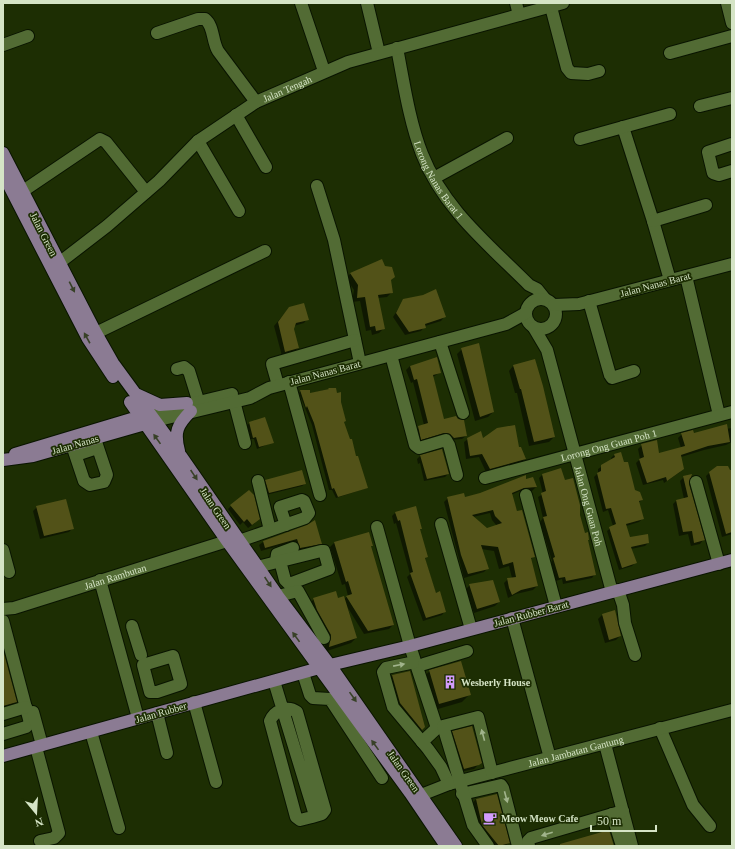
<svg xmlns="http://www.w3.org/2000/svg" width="735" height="849" font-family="Georgia,serif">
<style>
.shadow{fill:#0007;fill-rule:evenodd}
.building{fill:#525218;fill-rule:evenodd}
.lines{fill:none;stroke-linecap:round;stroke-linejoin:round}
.minor-casing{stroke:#091400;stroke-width:14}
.major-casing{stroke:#091400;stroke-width:14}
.minor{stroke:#526b34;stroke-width:12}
.major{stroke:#8b7b93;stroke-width:12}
.oneway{fill:#384127}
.oneway2{fill:#a1b48c}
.labels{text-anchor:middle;stroke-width:3.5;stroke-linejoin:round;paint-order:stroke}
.street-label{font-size:10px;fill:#d5e4c6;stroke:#1d2e03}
.poi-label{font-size:10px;font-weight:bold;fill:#d5e4c6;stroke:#1d2e03;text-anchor:start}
</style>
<rect width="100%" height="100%" fill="#1d2e03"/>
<path class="shadow" d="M382,260L384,267L394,277L390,281L392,292L387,297L378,298L384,328L379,333L372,335L371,330L366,331L360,301L352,302L354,290L346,278L350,274Z
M404,300L444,317L441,321L425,326L421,331L405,335L393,317Z
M285,313L307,319L304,323L294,326L293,329L298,348L294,352L282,356L274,326Z
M462,349L493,412L488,417L475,421L457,354Z
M410,366L439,373L433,377L443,420L466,436L462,439L418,443L414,431L424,425L413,382L411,383L406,370Z
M513,366L554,437L549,442L529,446L517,393H515L509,371Z
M329,389H335L343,422L367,488L336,498L332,490H329L312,425L299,393L301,391L308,394Z
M250,423L273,442L257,449L254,439H251L247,425Z
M732,428V442L726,445L704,450L681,457L680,472L664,483L663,480L643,485L636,463L640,459L638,449L642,445L659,454L681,448L678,438L682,434H693Z
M468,439L482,440L518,449L525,459L522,462L486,472L479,457L466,459L464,442Z
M442,450L448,474L445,477L424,481L420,463L418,464L417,459L420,456Z
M614,455L635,491L642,500L638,503L642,519L639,522L626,526L629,538L648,543L645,546L631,549L635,563L632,566L619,570L607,531L613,526L608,510L603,512L594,477L598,473V469L612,460L611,458Z
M732,471V534L722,537L706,476L710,472Z
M542,475L579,515L595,574L592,578L563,584L562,579L556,581L551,562L552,561L540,522L543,518L538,497L543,494L539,478Z
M684,477L688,484L703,540L700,544L691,546L688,534L679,536L673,504L676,501L684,499L680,481Z
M266,481L305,484L302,486L266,495L264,483Z
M526,481L536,487L532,491H520L511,495L534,556L530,560L537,586L533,590L516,594L508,598L504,583L508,579L512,578L509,566L499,569L494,551L481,549L488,568L484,572L464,578L444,502L448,498H464ZM490,513L492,520L497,526L487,529L473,517Z
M231,506L255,523L248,528L243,522L240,525L228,509Z
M37,507L73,528L69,532L40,539L33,511Z
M395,513L427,556L425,559L436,594L445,611L442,615L423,621L407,577L410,574L396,523L394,524L392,516Z
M308,526L321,543L317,547L297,552L293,542L261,551L259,545L263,542Z
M368,533L372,545L370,547L393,625L389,629L364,634L348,608L356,638L351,643L324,652L326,640L309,604L314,599H344L348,596L345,584L342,585L330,547L334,543Z
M470,585L499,602L495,606L474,613L466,589Z
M602,615L620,636L616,640L605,643L598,619Z
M3,660L16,702L10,707L3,709Z
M430,671L470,694L462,702L431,711L421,679Z
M409,672L422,730L417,735L395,709L387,681L392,675Z
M453,732L481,762L474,769L460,772L449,736Z
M496,795L508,843L505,846H488L471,805L476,799Z"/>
<path class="building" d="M382,259L385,266L392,267L395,277L391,280L393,293L378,295L385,329L376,331L375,326L370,327L365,297L357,298L358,285L350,273Z
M436,289L446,317L425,324L426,328L409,332L396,313L403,299L423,295Z
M304,303L309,320L296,323L294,329L299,348L285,352L278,322L289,307Z
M479,343L494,412L480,417L461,348Z
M437,357L441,373L433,375L444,419L456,416L458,419L464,420L467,436L454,438L450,434L444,433L421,440L418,426L428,423L417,379L414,380L410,366Z
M535,359L543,386L555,437L534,442L521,389H520L513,365Z
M328,388H336L337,393L341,392V402L346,421L344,422L350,439H352L356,456H358L368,488L338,497L334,488L332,489L314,423L307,406L306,408L300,390H310V393L329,389Z
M265,417L274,443L259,447L256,437L253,438L249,422Z
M727,424L730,442L708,446L681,455L684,469L667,481L666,477L647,483L639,459L644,457L641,444L657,440L659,453L685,446L681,433L693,430L694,433Z
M515,425L519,447H521L526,459L490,469L482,454L470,456L467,438L481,431L483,438L497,428Z
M442,449L449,474L427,479L420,455Z
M621,452L624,462H628L635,490L640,492L643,500L639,501L644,519L626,524L630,537L648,534L649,543L631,547L637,563L622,568L609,527L616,524L611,508L606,509L597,473L601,471V465L615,457L614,454Z
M717,466H728L730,470H732V532L726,534L709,472Z
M561,468L565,480L573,478L580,505V515L585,533L588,532L589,540H588L596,575L566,581L565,577L559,578L553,558L555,557L543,517L547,516L541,493L546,491L542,474Z
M302,470L306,484L269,493L265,480Z
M692,474L689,484L705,540L694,543L692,531L683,532L676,500L688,497L683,476Z
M526,475V479L533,477L537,487L524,488L512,493L517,511L522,510L535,557L531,558L538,586L521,590L512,595L509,588L507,578L516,577L513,562L503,565L498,547L481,545L489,569L468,574L461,555L447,497L464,493L465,497L480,493ZM493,510L495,516L502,523L487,528L472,515Z
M249,490L254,495L260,519L252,525L247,519L244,522L230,505Z
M66,499L74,529L44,536L36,506Z
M416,506L422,529H420L428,557L425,558L436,593L440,591L446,612L426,618L410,573L413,572L400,520L398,521L395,512Z
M315,520L322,544L300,548L297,539L265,548L263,541L307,525Z
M369,532L373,546H371L394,625L368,631L346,596L352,594L348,581L346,582L334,542Z
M493,580L500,602L477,609L469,584Z
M336,591L338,598L344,596L357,638L329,647L331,635L317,610L313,598Z
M615,610L621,636L609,640L602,614Z
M3,650L17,702L3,706Z
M461,661L471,695L439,704L429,670Z
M410,671L425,727L422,730L400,703L392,675Z
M472,726L482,763L479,765L464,769L452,731Z
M497,794L510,843L499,846L482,825L476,799Z
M609,830L614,846H560V844Z"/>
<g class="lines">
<g class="minor-casing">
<g id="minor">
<path d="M301,3L324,71"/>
<path d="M367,3L379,53"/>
<path d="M516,3L519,15"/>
<path d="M727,3L732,23"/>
<path d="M551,7L567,68L571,73L588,74L599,71"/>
<path d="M157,33L198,19H205C214,26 212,41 218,51L256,102"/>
<path d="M3,45L28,36"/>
<path id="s1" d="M397,48C404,84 409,120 422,154C443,208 489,245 529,285L537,289L545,299"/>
<path d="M670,53L732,36"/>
<path d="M700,106L732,98"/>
<path d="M236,115L266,167"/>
<path d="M623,127L653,221L670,280"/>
<path d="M580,139L670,114"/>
<path d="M198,141L239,211"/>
<path d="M732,144L708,152L713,173L719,175L732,171"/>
<path d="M434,178L507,138"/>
<path d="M317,186L334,240L360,363"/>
<path d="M23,191L100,139L106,142L146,192"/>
<path d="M653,221L706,205"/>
<path id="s2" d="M59,263L107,226L159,181L198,141L256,102L348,62L563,3"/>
<path d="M686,276L719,415"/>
<circle cx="541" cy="314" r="15"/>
<path d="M589,301L610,375L612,378L634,371"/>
<path d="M554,305L579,304L732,264"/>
<path id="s3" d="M534,328L547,350L612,592"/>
<path d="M96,333L265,251"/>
<path d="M440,342L463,413"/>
<path d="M391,355L415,445L419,448L446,440L449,445L457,475"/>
<path d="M177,369L184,367L189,371L198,400"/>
<path d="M289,382L320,495"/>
<path d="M278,385L272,364L355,340"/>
<path d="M234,401L245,443"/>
<path d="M149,414L232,394"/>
<path d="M155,421L250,398L269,388L506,324L526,313"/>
<path d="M72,445L84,481L90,485L104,482L107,475L95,439"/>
<path d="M76,455L97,448"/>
<path id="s4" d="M485,478L732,412"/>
<path d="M258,481L270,530"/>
<path d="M696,482L719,564"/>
<path d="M526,495L556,606"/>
<path d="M441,524L471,629"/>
<path d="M377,527L410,646L437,728L422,742"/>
<path d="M239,541L305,518L309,513L304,501L302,500L280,507L286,525"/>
<path d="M3,550L9,572"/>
<path d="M276,561L277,554L293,548"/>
<path d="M257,567L321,551H324L329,569L289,584L285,580L280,561"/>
<path d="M100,580L138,718"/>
<path d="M618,590L623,605L625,623L635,655"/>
<path d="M278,596L298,591L324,638"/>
<path id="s5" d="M3,609L14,608L227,541"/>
<path d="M512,618L550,758"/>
<path d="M3,621L30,723L26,727L3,734"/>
<path d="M132,626L141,655"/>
<path d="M173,656L181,684L157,692H150L143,665Z"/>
<path d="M415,662L386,668L383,672L393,707L428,749L441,767L449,784"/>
<path d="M424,664L467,651"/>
<path d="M303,673L310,695L313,698L330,699L382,778"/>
<path d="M274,681L314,812L312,817L300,820L296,817L270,721C274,711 287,705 297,712L325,810L322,814L312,817"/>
<path d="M194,702L216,782"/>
<path d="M33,712L42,745"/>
<path d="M157,713L167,753"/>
<path d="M3,714L26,707"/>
<path d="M660,728L693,805L710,826"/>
<path d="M91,732L119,828"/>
<path d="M605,744L632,846"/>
<path d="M36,747L59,833L54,838L40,841"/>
<path d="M462,794L501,785L503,788L518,846"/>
<path id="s6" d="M421,795L449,784L732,710"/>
<path d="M612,814L622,846"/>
<path d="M488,846L473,825L443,726L478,717L492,773"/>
<path d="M529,846L528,841L531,838L623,811"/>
</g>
</g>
<g class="major-casing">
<path id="major" d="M3,153L96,333L113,363L181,456L278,596L330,665L456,846
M3,174L88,339L113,377
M136,394L160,405L187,403
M130,402L227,541L410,793L446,846
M179,451C174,432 177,425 191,411
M15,454L148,414
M3,460L33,456L152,422
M3,756L330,665L410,646L732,560"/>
</g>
<use href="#minor" class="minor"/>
<use href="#major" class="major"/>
</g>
<defs><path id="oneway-solid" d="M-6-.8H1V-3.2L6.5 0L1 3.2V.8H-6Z"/></defs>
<g class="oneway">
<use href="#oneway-solid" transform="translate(72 287) rotate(63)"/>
<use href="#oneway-solid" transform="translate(87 338) rotate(-119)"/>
<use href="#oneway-solid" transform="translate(157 439) rotate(-125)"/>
<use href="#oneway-solid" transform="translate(194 475) rotate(56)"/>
<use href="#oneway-solid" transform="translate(268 582) rotate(56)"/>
<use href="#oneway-solid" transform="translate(296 637) rotate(-126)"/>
<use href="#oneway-solid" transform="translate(353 697) rotate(55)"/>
<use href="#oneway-solid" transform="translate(375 745) rotate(-126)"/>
</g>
<g class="oneway2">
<use href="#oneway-solid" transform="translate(399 665) rotate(-11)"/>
<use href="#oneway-solid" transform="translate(483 735) rotate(-105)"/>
<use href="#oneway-solid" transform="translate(506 797) rotate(75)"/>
<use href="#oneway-solid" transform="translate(547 834) rotate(163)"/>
</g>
<defs>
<g id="building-bare" transform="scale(1.08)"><path d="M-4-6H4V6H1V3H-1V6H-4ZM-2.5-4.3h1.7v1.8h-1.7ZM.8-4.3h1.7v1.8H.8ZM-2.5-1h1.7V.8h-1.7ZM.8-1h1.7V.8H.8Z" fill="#d39cfd" stroke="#1d2e03" stroke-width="2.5" paint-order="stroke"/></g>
<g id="cafe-bare" transform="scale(1.08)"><path d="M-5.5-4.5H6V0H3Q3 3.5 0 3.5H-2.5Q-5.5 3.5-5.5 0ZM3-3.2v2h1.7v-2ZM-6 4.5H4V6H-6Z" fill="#d39cfd" stroke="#1d2e03" stroke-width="2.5" paint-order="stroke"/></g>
</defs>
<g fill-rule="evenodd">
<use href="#building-bare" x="450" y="682"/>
<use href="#cafe-bare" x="490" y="818"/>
</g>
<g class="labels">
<g class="street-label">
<text dy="4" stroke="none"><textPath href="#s2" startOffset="289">Jalan Tengah</textPath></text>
<text dy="4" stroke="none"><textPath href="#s1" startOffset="140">Lorong Nanas Barat 1</textPath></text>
<text transform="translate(44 234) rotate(63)" y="4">Jalan Green</text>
<text transform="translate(655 284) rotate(-15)" y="4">Jalan Nanas Barat</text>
<text transform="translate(325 372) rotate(-15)" y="4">Jalan Nanas Barat</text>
<text transform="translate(75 444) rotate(-16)" y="4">Jalan Nanas</text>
<text dy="4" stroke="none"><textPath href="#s4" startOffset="128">Lorong Ong Guan Poh 1</textPath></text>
<text dy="4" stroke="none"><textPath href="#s3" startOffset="187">Jalan Ong Guan Poh</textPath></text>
<text transform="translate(216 508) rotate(56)" y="4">Jalan Green</text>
<text dy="4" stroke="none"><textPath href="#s5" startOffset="117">Jalan Rambutan</textPath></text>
<text transform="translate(531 613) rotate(-15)" y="4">Jalan Rubber Barat</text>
<text transform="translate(161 712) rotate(-16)" y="4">Jalan Rubber</text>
<text dy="4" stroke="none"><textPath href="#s6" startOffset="161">Jalan Jambatan Gantung</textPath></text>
<text transform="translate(404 771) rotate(55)" y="4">Jalan Green</text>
</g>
<g class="poi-label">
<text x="461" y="686">Wesberly House</text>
<text x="501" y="822">Meow Meow Cafe</text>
</g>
</g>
<rect width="735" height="849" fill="none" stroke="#d5e4c6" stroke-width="8"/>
<g transform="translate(36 813) rotate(162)" stroke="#1d2e03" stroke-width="3" paint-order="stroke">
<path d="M0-3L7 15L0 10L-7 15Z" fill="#d5e4c6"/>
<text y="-6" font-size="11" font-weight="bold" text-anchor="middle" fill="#d5e4c6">N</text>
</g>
<path d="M591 825v6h65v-6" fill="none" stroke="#d5e4c6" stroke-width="2"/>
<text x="597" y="825" font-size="12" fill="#d5e4c6" stroke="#1d2e03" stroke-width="3" paint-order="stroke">50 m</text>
</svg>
